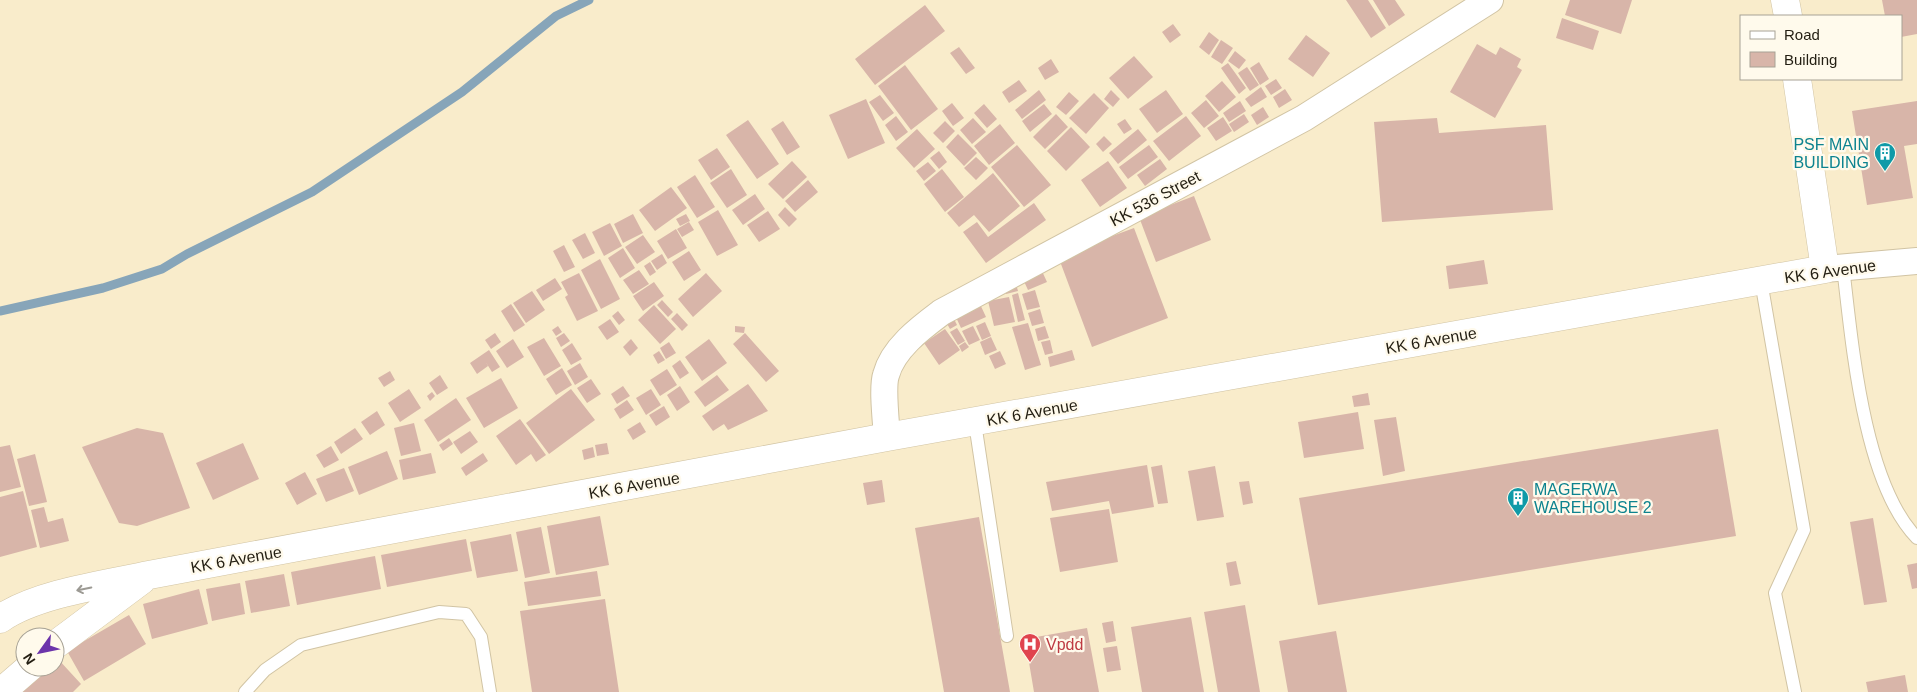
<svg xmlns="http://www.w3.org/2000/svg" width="1917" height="692" font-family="Helvetica,sans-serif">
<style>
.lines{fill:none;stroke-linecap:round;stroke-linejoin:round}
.stream{stroke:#87a5b9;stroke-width:9}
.building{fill:#d8b5a9}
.lane-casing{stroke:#d1c4a4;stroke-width:14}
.street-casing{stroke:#d1c4a4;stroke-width:28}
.secondary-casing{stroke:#d1c4a4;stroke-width:29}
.lane{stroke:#fff;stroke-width:12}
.street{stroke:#fff;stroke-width:26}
.secondary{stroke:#fff;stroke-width:28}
.oneway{stroke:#9c9a94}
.labels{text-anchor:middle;stroke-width:4.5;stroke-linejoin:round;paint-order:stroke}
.culture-label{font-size:16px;fill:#0d838f;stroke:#fffaec;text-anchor:end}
.street-label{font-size:16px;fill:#231e12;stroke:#fffaec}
.health-label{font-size:16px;fill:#be3a42;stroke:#fffaec;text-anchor:start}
</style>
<rect width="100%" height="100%" fill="#f9eccb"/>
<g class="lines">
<path class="stream" d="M0,311L103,288L162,269L187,254L312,192L462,92L556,16L589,0"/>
</g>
<path class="building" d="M1346,0H1368L1386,28L1371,38Z
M1373,0H1395L1405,15L1389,26Z
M1570,0H1632L1621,34L1565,15Z
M1882,0H1917V34L1901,37V16H1885Z
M925,5L945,31L875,85L855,59Z
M1562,18L1599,31L1593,50L1556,38Z
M1173,24L1181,35L1170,43L1162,32Z
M1209,32L1219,40L1209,55L1199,47Z
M1306,35L1330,53L1313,77L1288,59Z
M1221,40L1233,48L1222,64L1211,57Z
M1477,44L1496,55L1500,47L1521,59L1517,67L1522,70L1495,118L1450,92Z
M959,47L975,68L966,74L950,53Z
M1235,51L1246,60L1239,69L1228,61Z
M1134,56L1153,77L1128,99L1109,78Z
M1051,59L1059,72L1045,80L1038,68Z
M1259,62L1269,79L1260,85L1250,68Z
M1228,63L1246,88L1239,94L1221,68Z
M905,65L938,109L911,130L878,86Z
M1247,67L1259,85L1250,91L1238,73Z
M1276,79L1282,88L1271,95L1265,86Z
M1019,80L1027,91L1009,103L1002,92Z
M1222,81L1236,97L1219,112L1205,96Z
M1261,87L1267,97L1251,107L1245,99Z
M1285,89L1292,100L1279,108L1273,97Z
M1039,90L1046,100L1022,119L1015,110Z
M1111,90L1120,99L1113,107L1104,99Z
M1166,90L1183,114L1157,133L1139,109Z
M1069,92L1079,101L1066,115L1056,107Z
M1094,93L1109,108L1086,134L1069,118Z
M880,95L894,113L883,121L869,102Z
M866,99L885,143L848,159L829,115Z
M1206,100L1219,116L1204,128L1191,113Z
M1240,101L1246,111L1229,122L1223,113Z
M1917,101V144L1904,146L1913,198L1867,205L1852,111Z
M952,103L964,118L953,126L942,111Z
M984,104L997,119L987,128L974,113Z
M1044,104L1052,114L1030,132L1022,121Z
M1263,107L1269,117L1257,125L1251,115Z
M1056,114L1068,127L1045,149L1033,137Z
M1244,114L1249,122L1234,132L1229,124Z
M896,116L908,132L896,141L885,125Z
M1186,116L1201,136L1169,161L1153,141Z
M1223,117L1232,131L1216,141L1207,128Z
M973,118L986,132L972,144L960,130Z
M1437,118L1439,133L1546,125L1553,210L1382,222L1374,122Z
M1125,119L1132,129L1124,134L1117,124Z
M748,120L779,164L757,179L726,135Z
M783,121L800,147L787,155L771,129Z
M945,121L955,131L943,143L933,133Z
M1000,124L1015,143L989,165L974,146Z
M1071,127L1090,147L1066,171L1047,151Z
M917,129L935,149L914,168L896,148Z
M1138,129L1147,140L1118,164L1109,153Z
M958,134L977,153L964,166L946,147Z
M1104,136L1112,144L1103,152L1096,144Z
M1017,145L1051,185L1024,207L991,167Z
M1149,145L1158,157L1128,179L1119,167Z
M717,148L730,167L711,180L698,160Z
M939,151L947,162L939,169L930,158Z
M976,157L988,168L976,180L964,168Z
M1160,159L1167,169L1145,186L1137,175Z
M792,161L807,177L783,199L768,184Z
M1108,161L1127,188L1100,207L1081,180Z
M928,162L936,171L924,181L916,171Z
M731,169L747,195L727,208L710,183Z
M942,169L964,197L945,212L924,184Z
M993,173L1020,206L989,232L974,215L959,227L947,213Z
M695,175L715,207L697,218L677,187Z
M808,180L818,192L795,212L785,201Z
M671,187L687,208L655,231L639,210Z
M755,194L765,209L743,225L732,210Z
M1194,196L1211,240L1156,262L1139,217Z
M1034,203L1046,220L986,263L963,232L977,222L988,237Z
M785,207L797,219L789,227L778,215Z
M718,210L738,245L717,256L698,222Z
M768,211L780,229L759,242L747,225Z
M633,214L643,233L623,243L614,224Z
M686,214L690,221L680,226L676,219Z
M689,222L694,230L682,237L677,229Z
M610,223L622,246L604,256L592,232Z
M1134,228L1168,318L1092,347L1058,256Z
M676,229L687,248L668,259L657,241Z
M585,233L595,253L583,259L572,240Z
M643,235L655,252L637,264L625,247Z
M564,245L575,267L564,272L553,251Z
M623,248L635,268L620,278L608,258Z
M689,251L701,270L684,281L672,262Z
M662,254L667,263L657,270L651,261Z
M600,259L620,299L601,309L581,270Z
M1484,260L1488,284L1449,289L1446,266Z
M650,262L656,272L650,276L644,266Z
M1041,269L1047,282L1028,290L1022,277Z
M639,270L649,284L633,294L623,280Z
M579,273L598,311L577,321L565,297L568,295L561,282Z
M706,273L722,291L693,317L678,299Z
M555,278L562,289L543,301L536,290Z
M1015,281L1018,291L1006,294L1003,284Z
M654,282L664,296L643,311L633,296Z
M1035,290L1040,307L1027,310L1022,294Z
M532,291L545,310L526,323L513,303Z
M1018,293L1025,320L1018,322L1012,295Z
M1009,297L1015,322L994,326L988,301Z
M662,300L673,312L668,317L657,305Z
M979,302L986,317L961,328L954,313Z
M511,304L525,325L514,332L501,311Z
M654,305L676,329L660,344L638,320Z
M1040,309L1044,323L1032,326L1028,313Z
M618,311L625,320L619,325L612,316Z
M677,313L688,325L682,331L671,319Z
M953,317L957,325L950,329L946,322Z
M610,319L619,332L607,340L598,327Z
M985,322L991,336L982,340L976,326Z
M1028,323L1041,365L1025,370L1012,327Z
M558,326L562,332L556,336L552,330Z
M735,326L745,327L744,333L735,332Z
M973,326L980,340L969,345L962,331Z
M1045,326L1049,338L1038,341L1035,329Z
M957,328L965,341L958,345L950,332Z
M945,329L960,350L939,365L924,343Z
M495,333L501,342L491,349L485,340Z
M564,333L570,341L561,347L556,338Z
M745,333L779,371L766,382L733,344Z
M991,337L997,350L985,355L980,342Z
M544,338L561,366L544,376L527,347Z
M513,339L524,357L507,368L496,351Z
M631,339L638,348L630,356L623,347Z
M709,339L727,363L702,381L685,357Z
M1050,340L1053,353L1045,355L1041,342Z
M669,342L676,353L666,359L660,348Z
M965,342L969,347L962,352L959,346Z
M572,343L582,359L571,365L562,350Z
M489,350L500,367L492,372L485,361L488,366L477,374L470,363Z
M1072,350L1075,360L1050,367L1048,357Z
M659,351L665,360L658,364L653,355Z
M1000,351L1006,364L995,369L989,356Z
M680,360L689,373L680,379L672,366Z
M580,363L588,377L575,385L567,371Z
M562,368L572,385L556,395L546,379Z
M667,369L677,385L660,396L650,380Z
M390,371L395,380L384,387L378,378Z
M440,375L448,388L437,395L429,383Z
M717,375L729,390L705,407L694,392Z
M501,378L518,408L484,428L466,398Z
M591,379L601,394L587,403L577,388Z
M748,384L768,411L728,430L724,424L713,431L702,416Z
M623,386L630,396L617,404L611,394Z
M680,386L690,402L677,411L667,395Z
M409,389L421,408L400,422L388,403Z
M571,389L595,420L549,454L526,423Z
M651,389L661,405L646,415L636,398Z
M432,392L435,396L430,401L427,396Z
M1368,393L1370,405L1354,407L1352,396Z
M456,398L471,420L438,442L424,420Z
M627,400L634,410L620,419L614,409Z
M664,406L670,417L656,426L649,415Z
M377,411L385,425L370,435L361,422Z
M1358,412L1364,449L1304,458L1298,422Z
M1396,417L1405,471L1383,476L1374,420Z
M520,419L546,455L536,462L531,454L516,465L496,436Z
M640,422L646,432L633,440L627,430Z
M414,423L421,451L401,456L394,428Z
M137,428L163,433L190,508L137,526L119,523L82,447Z
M355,428L363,439L341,454L334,442Z
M1718,429L1736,536L1318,605L1299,498Z
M470,431L478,442L461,454L453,442Z
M449,438L453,444L443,451L439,445Z
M243,443L259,479L213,500L196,463Z
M607,443L609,454L597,456L595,445Z
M10,445L21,487L0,492V447Z
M331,446L339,460L324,468L316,455Z
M593,447L595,457L584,460L582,450Z
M387,451L398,479L359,495L348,467Z
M431,453L436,473L403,480L399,460Z
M483,453L488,461L466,476L461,468Z
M35,454L47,502L29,506L17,459Z
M1147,465L1154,507L1112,514L1109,501L1052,511L1046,482Z
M1162,465L1168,503L1158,504L1151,467Z
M1215,466L1224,517L1197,521L1188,471Z
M344,468L354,491L326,502L316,479Z
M305,472L317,494L297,505L285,483Z
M882,480L885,502L867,505L863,483Z
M1249,481L1253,503L1243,505L1239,482Z
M23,491L37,547L0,557V497Z
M44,507L48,522L63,518L69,541L40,548L31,510Z
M1109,509L1118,562L1060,572L1050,518Z
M600,516L609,565L556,575L547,526Z
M979,517L1010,692H944L915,528Z
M1873,518L1887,602L1864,605L1850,522Z
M541,527L550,573L525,578L516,532Z
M511,534L518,571L477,578L470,542Z
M466,539L472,571L387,587L381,555Z
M375,556L381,589L297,605L291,572Z
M1236,561L1241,584L1230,586L1226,563Z
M1917,563V588L1912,589L1907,565Z
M597,571L601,596L528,606L524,582Z
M284,574L290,606L251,613L245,581Z
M240,583L245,614L212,621L206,589Z
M199,589L208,624L152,639L143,604Z
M605,599L619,692H532L520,611Z
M1245,605L1260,692H1218L1204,612Z
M129,615L146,644L84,681L67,651Z
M1191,617L1204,692H1142L1131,627Z
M1113,621L1116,641L1106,643L1102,623Z
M1087,628L1099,692H1034L1025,639Z
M1336,631L1347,692H1288L1279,641Z
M1117,646L1121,670L1107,672L1103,648Z
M58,659L81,684L73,692H22L49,667H55V661Z
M1905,675L1908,692H1868L1866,682Z"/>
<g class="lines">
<g class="lane-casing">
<path id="lane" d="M1843,267C1852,342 1863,483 1917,538
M1761,281L1804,530L1775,593L1795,692
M975,423L1007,636
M245,692L265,670L301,645L439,612L466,614L481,637L490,692"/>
</g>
<g class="street-casing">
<path id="street" d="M1825,269L1917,261
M887,437C886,422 882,387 886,375C893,348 922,327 942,312L1304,118L1490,0"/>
</g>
<g class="secondary-casing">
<path id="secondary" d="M1785,0L1788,16
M0,619C35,594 106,584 149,575L887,437L1825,269L1797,79
M55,645L142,580
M1,692L30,667"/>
</g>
<use href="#lane" class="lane"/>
<use href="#street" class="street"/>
<use href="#secondary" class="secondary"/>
</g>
<defs><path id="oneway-shaft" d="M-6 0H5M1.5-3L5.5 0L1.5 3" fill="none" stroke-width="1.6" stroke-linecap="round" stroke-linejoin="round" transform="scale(1.25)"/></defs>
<use class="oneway" href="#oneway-shaft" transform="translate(84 589) rotate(168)"/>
<defs>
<g id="building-pin" transform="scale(1.125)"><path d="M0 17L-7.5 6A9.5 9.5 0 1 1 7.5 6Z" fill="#0f9aa8" stroke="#fffaec"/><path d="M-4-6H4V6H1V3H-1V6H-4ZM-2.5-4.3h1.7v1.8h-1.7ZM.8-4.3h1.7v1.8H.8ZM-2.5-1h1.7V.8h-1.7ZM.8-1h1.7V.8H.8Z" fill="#fff"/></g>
<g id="hospital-pin" transform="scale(1.125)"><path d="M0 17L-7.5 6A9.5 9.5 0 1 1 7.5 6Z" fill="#e0444e" stroke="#fffaec"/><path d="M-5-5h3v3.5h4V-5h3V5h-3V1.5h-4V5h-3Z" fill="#fff"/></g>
</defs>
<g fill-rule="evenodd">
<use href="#building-pin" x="1885" y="153"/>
<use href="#building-pin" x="1518" y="498"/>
<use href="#hospital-pin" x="1030" y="644"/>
</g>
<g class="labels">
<g class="culture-label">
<text x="1869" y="150">PSF MAIN<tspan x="1869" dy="18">BUILDING</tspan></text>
<text x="1534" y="495" text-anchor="start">MAGERWA<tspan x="1534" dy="18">WAREHOUSE 2</tspan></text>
</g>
<g class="street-label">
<text transform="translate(1155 198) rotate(-28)" y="6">KK 536 Street</text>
<text transform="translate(1830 271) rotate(-8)" y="6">KK 6 Avenue</text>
<text transform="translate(1431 340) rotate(-10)" y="6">KK 6 Avenue</text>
<text transform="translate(1032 412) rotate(-10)" y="6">KK 6 Avenue</text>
<text transform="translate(634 485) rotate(-10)" y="6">KK 6 Avenue</text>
<text transform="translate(236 559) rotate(-10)" y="6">KK 6 Avenue</text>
</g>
<g class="health-label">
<text x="1046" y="650">Vpdd</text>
</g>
</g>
<rect x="1740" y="15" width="162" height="65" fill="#fffaec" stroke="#a7a295"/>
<rect x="1750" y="31" width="25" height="8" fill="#ffffff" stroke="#a7a295"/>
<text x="1784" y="40" font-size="15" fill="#231e12">Road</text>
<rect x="1750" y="52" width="25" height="15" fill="#d8b5a9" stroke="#a7a295"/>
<text x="1784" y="65" font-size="15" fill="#231e12">Building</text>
<g transform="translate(40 652) rotate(237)"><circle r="24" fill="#fffaec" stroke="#a7a295"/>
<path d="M0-4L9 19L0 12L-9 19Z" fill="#6c34aa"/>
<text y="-8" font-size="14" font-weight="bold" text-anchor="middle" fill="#231e12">N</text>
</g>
</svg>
